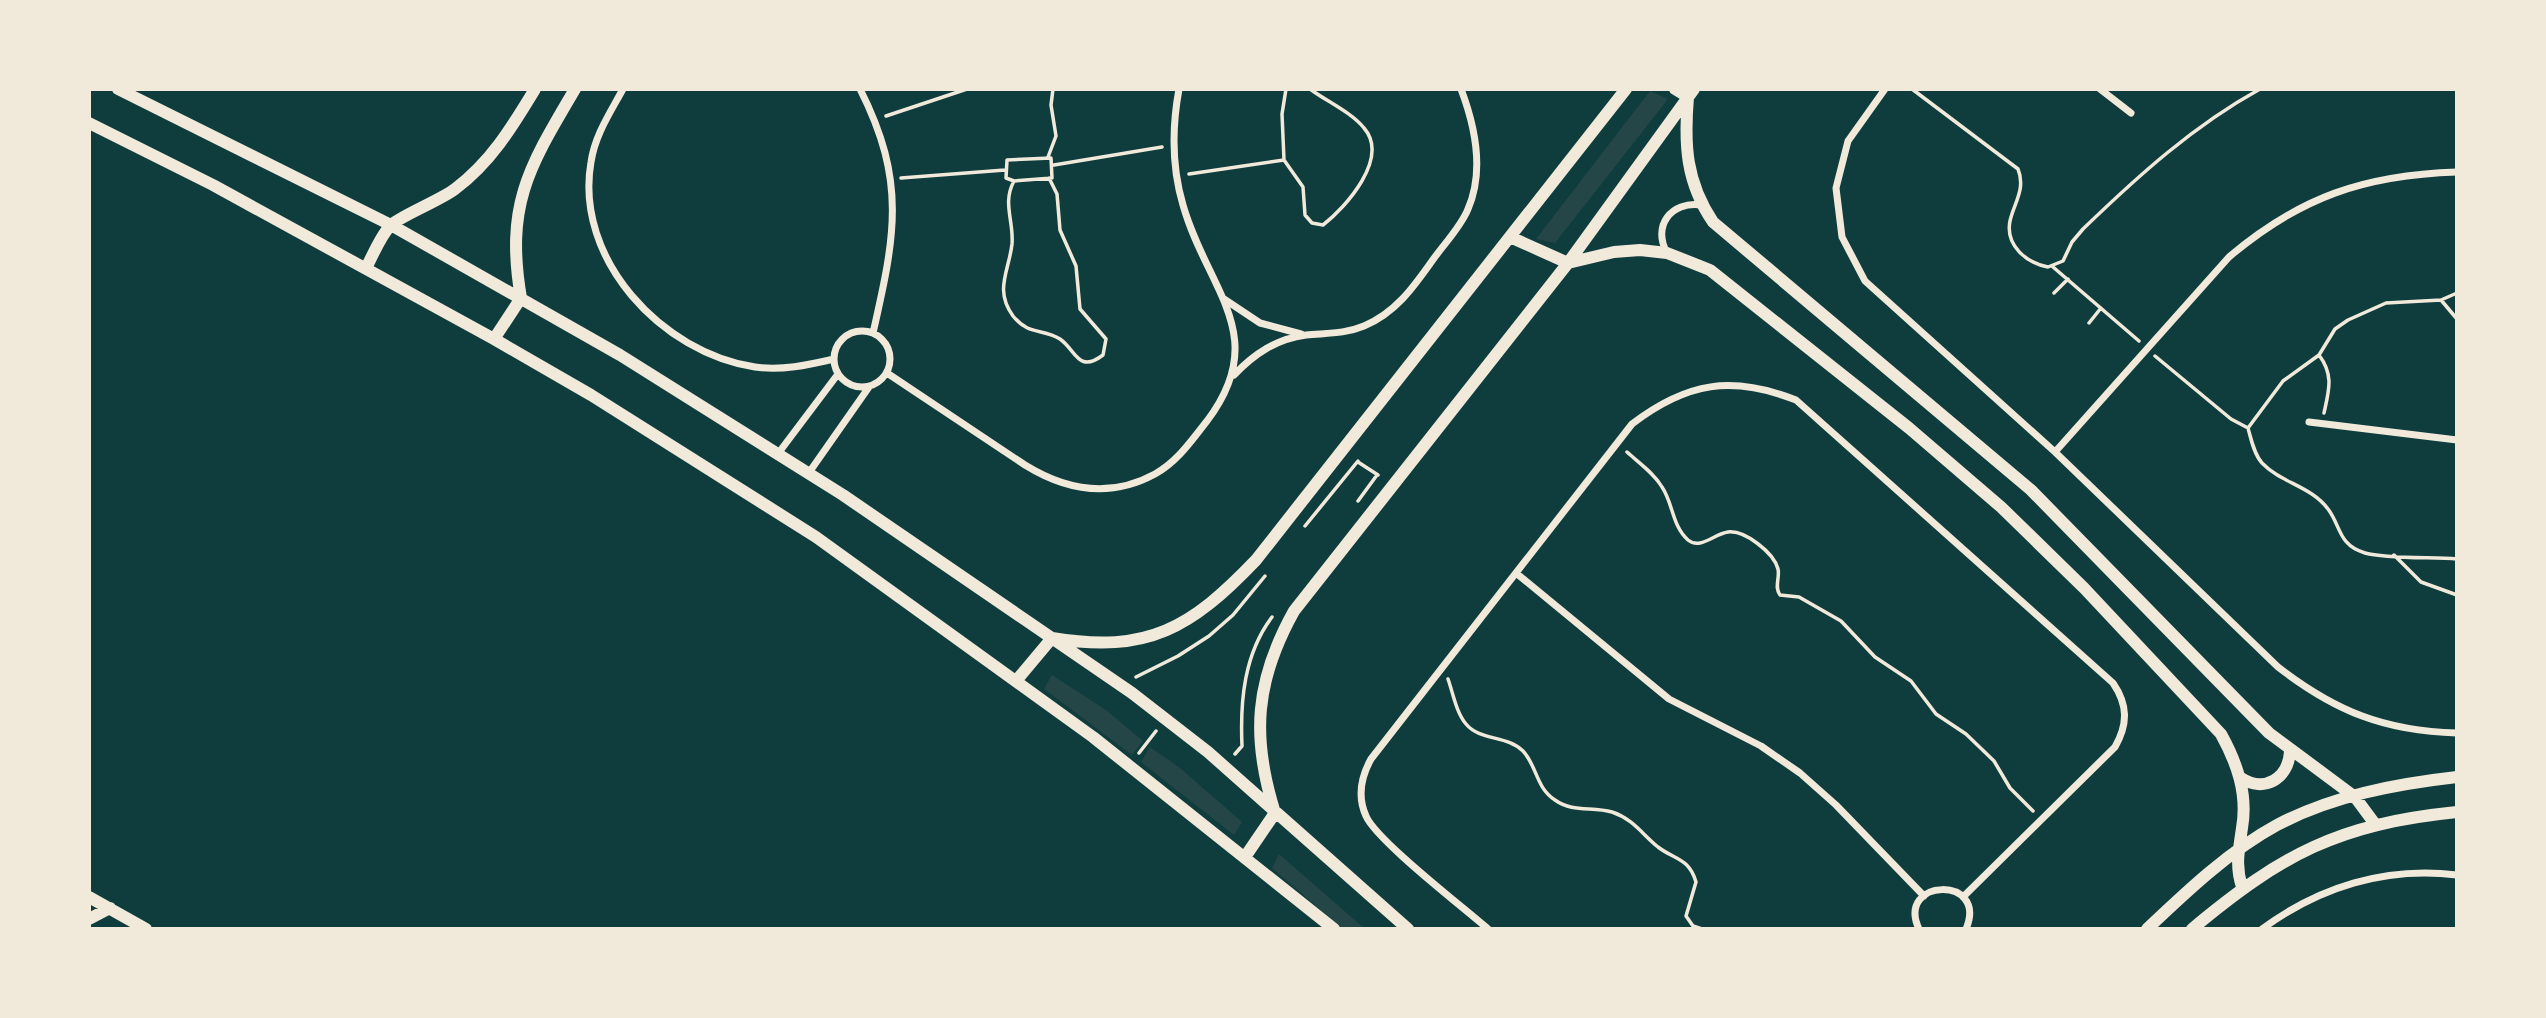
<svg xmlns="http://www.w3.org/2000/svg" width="2546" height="1018" font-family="Montserrat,sans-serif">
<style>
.green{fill:#244646}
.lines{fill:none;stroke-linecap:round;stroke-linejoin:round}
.path{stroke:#f1e9da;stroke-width:3.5}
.minor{stroke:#f1e9da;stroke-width:7}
.tertiary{stroke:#f1e9da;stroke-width:12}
</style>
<rect width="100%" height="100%" fill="#0f3d3e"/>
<path class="green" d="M1650,91L1668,99L1555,243L1536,239Z
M1052,675L1106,710L1143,741L1132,755L1044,689Z
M1150,747L1180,768L1242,822L1234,835L1141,762Z
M1279,854L1365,929H1343L1272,868Z"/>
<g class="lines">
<path class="path" d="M1286,89L1282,114L1284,160L1303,187L1305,215L1312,223L1323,225C1346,207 1390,158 1364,128C1351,112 1326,101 1310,89
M1912,89L2018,169C2026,189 2014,203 2010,221C2005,246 2027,263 2048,267L2063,261L2072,242L2083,229C2138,176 2193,126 2260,89
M886,116L967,89
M1048,157L1056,136L1051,105L1053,89
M1051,158L1052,178L1014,181L1006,178L1007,160Z
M1054,165L1162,147
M1189,174L1284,160
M901,178L1005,170
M1014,181C1002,203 1014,221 1012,244C1009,271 994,290 1013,316C1029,336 1043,328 1060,339C1076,350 1078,374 1103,355L1106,339L1080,309L1076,266L1060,230L1057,194L1049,178
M2053,267L2139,341
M2054,293L2068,279
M2457,293L2441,300L2386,303L2348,320L2335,329L2319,355L2283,381L2248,428C2251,439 2254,454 2262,463C2281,483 2311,486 2328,509C2341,526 2338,545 2365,553C2387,559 2432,557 2457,559
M2441,300L2457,319
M2089,323L2101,308
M2319,355C2334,375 2329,390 2324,413
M2155,356L2231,419L2248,428
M1627,452C1639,463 1654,473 1662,487C1673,503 1672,526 1688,540C1700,550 1714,534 1728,532C1745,530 1774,553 1778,569C1780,578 1774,587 1780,595L1799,597L1841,621L1875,657L1911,681L1936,714L1966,734L1994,761L2010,788L2033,811
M1358,462L1378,475
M1358,501L1377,475
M1305,526L1358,461
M2394,555L2421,582L2457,595
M1136,677L1178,656L1209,636L1233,615L1265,576
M1448,679C1453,693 1456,712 1466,724C1480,741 1507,735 1523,751C1537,766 1536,788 1555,800C1573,813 1592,806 1612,812C1633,819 1642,834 1658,847C1675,860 1689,858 1696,882L1686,916L1693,926L1702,929
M1139,753L1156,731
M1235,754L1242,746C1240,701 1244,654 1272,617"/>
<path class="minor" d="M623,89C610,113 595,135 591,162C574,259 662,353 755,367C781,371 808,365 834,359
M860,89C907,182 895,236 873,333
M1885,89L1848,141L1836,188L1842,237L1865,281L2055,452L2278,667C2335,711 2384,731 2457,733
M2100,89L2131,113
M1667,253C1652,226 1671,201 1701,205
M1224,299L1260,323L1301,334
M834 359a28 28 0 1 1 56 0a28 28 0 1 1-56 0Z
M887,373L1025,465C1067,491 1111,498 1155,474C1178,461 1191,441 1207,421C1272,335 1207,290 1183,205C1172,168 1172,127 1179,89
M1234,375C1254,354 1276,339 1306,335C1326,333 1345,334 1364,326C1395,313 1413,288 1432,261C1443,245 1461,227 1468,209C1485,170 1475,126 1461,89
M2309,422L2457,440
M2055,452L2229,257C2300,197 2364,175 2457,172
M777,455L838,374
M808,474L869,387
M1516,573L1669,699L1761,746L1800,773L1836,805L1924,896
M1488,929C1463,907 1376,840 1366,816C1357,796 1361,777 1371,759L1632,424C1687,382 1732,375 1796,400L2113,683C2128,705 2128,724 2115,747L1963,897
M1919,929C1895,878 1989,875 1966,929
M2262,929C2319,887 2386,866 2457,875"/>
<path class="tertiary" d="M118,89L391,225L620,355L843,495L1132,693L1208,752L1408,929
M1675,89L1688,97C1684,145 1686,182 1713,222L2031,490L2269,733L2355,797L2375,824
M89,123L213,185L494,339L591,395L816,537L1093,737L1334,929
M1510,237L1568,263L1614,252L1640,250L1667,253L1710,270L1909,428L2001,507L2084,588L2221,734C2237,763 2248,794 2242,828C2239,850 2235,865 2242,887
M366,268C373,255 380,237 390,226C398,217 441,200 455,189C491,162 512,127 535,89
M494,339L521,298C505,204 529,167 575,89
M1016,681L1052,638C1148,654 1191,628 1256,560L1626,89
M2241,778C2264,793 2288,779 2290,752
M1245,857L1275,813C1251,737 1255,681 1294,611L1568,263L1694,89
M89,897L146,929
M89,919L110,908
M2147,929C2186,892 2229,851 2277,825C2332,796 2395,784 2457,777
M2192,929C2282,854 2338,824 2457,812"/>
</g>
<rect width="2546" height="1018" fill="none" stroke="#f1e9da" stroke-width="182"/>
</svg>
